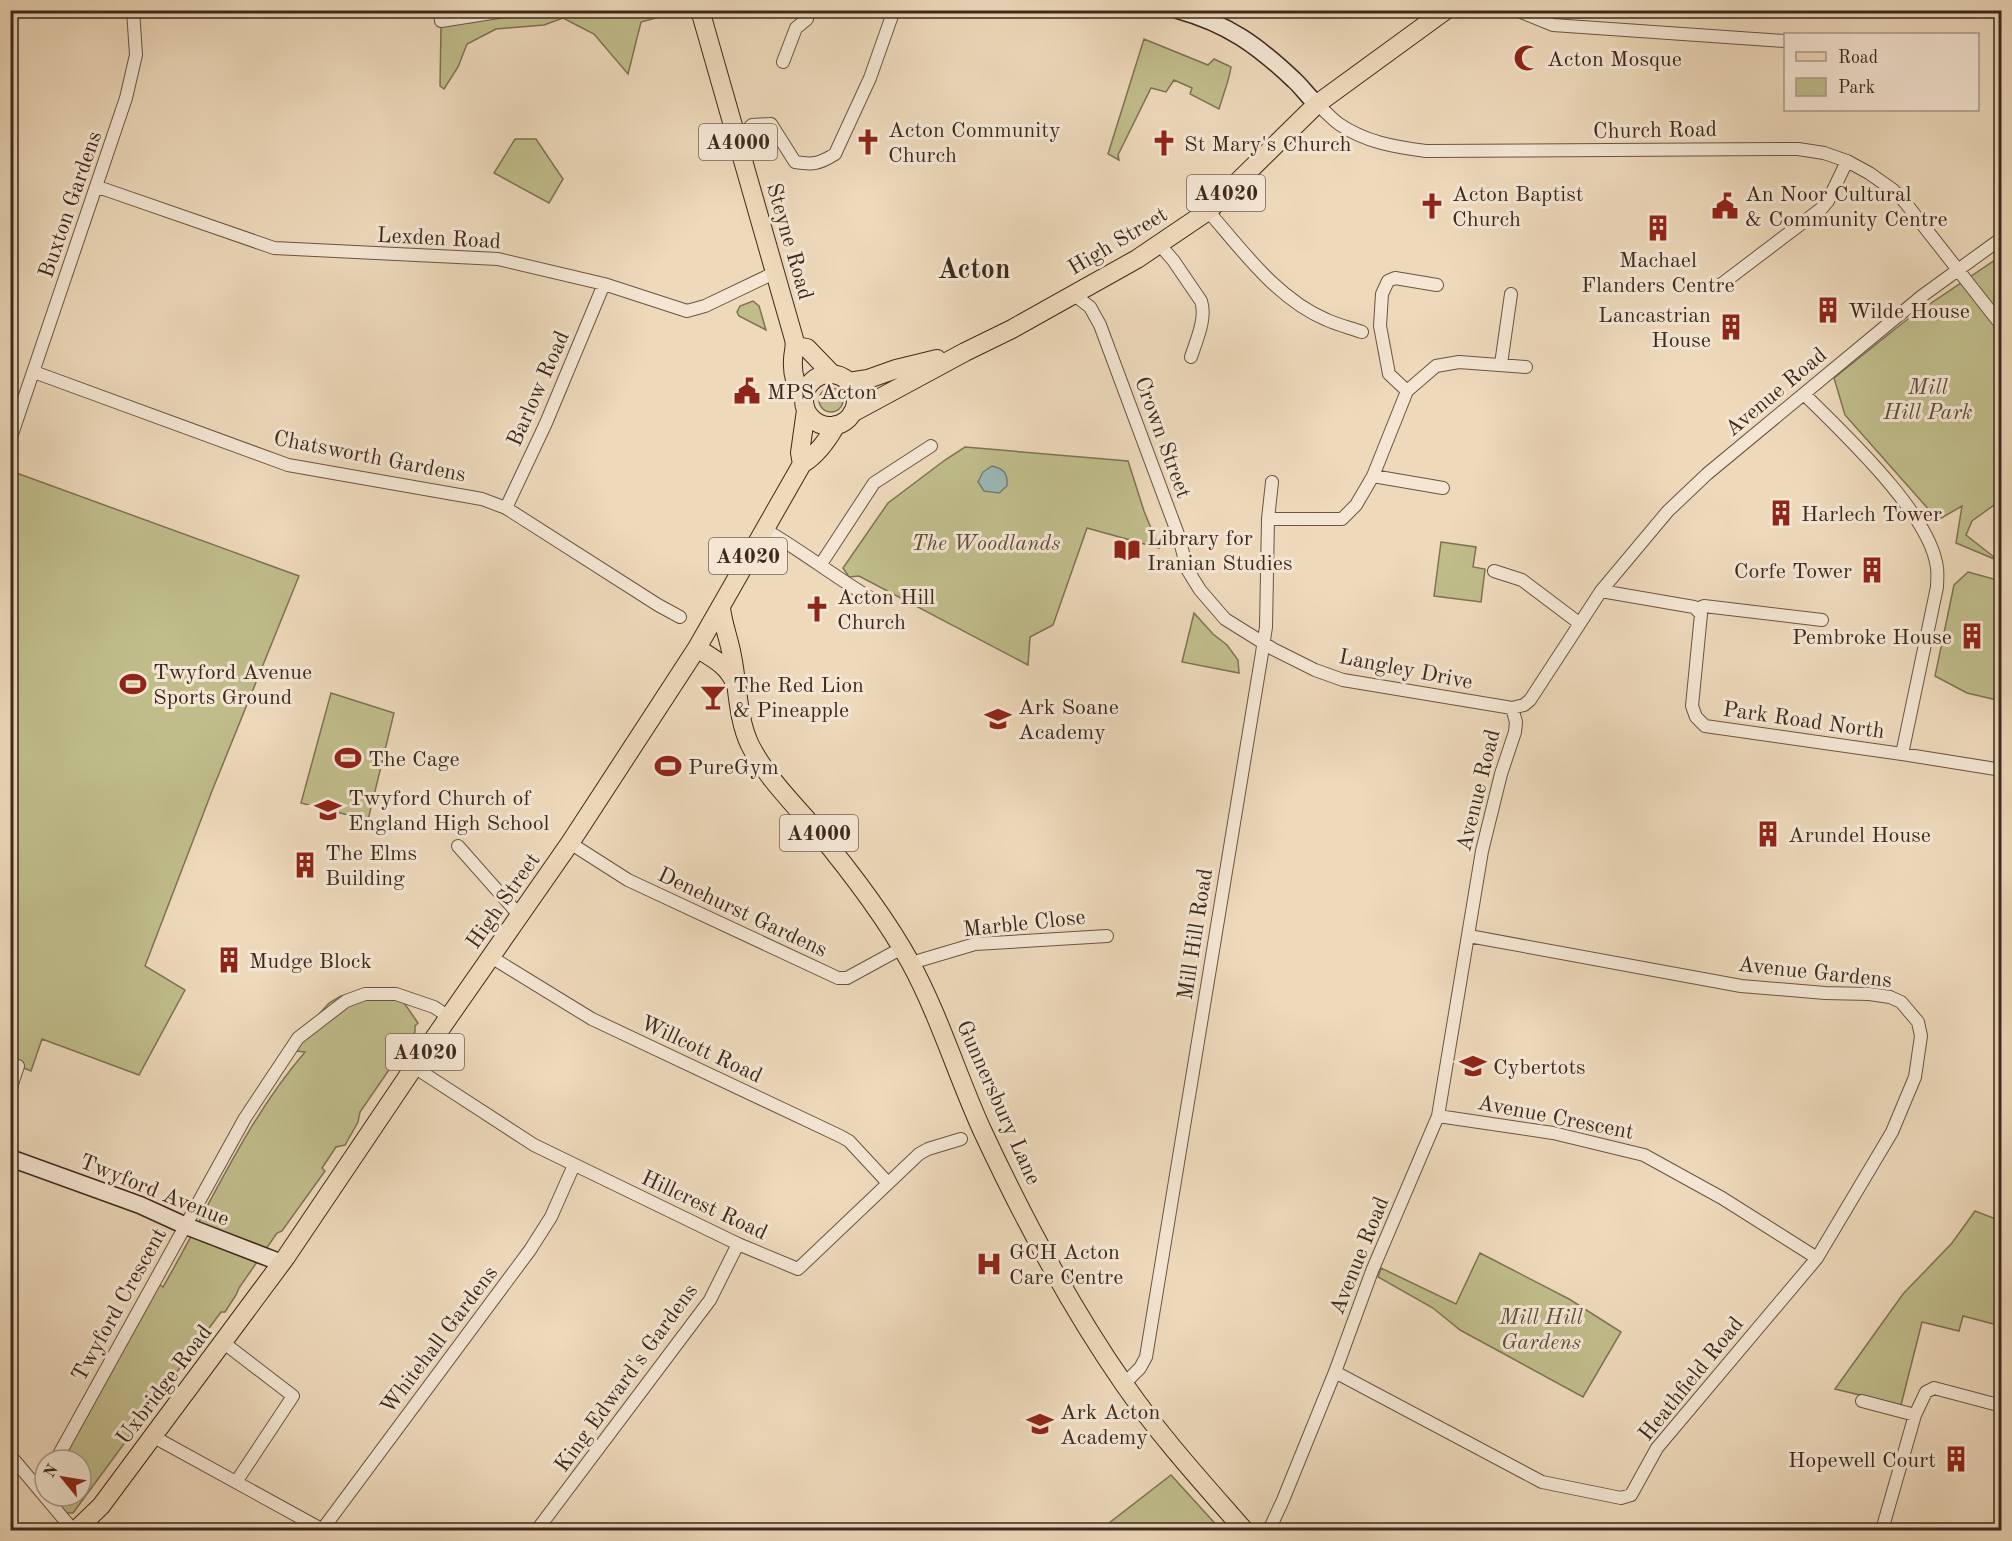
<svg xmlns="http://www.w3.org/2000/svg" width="2012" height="1541" font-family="'Old Standard TT',serif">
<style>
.green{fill:#c0bd8b;stroke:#7e7354;stroke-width:1.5}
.water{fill:#9bb9b7;stroke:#757f79;stroke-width:1.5}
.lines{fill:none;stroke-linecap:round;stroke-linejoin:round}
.street-casing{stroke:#695544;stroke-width:14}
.secondary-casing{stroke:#3d291c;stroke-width:19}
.primary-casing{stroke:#3d291c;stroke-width:20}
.street{stroke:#f4e6d3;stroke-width:12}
.secondary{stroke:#f4e6d3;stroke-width:16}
.primary{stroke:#eed9bb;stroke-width:18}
.labels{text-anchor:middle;stroke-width:6;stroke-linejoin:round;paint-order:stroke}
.shield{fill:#f4e6d3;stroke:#746253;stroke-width:1.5}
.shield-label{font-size:21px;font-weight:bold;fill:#3d291c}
.poi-label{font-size:22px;fill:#3d291c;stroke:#f4e6d3;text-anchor:start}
.street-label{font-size:22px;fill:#3d291c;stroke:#f4e6d3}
.park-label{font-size:22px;font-style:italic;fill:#5e4e38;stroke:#f4e6d3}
.district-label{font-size:28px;font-weight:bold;fill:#3d291c;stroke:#f4e6d3}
</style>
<rect width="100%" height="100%" fill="#eed9bb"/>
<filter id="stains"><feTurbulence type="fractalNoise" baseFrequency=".00333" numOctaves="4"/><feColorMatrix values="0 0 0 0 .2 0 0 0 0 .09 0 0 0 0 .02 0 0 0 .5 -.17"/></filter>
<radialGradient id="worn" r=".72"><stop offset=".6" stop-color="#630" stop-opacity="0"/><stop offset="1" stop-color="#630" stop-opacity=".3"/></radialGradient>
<path class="green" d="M501,10H677L678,12L641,22L628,74L594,34L563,18L544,25L496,29L467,44L458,67L444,89L440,86L441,27Z
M1144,39L1208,65L1214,59L1231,67C1229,81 1223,95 1219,109L1190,94L1192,88L1174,80L1166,92L1151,88L1118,155L1119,160L1108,154Z
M515,139H536L563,179L549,203L494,173Z
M2001,256V500L1972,521L1966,535L1999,561L1956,543L1962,506L1938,520L1845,415L1834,378L1909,318Z
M753,301L759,306L766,330L739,316L737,312L740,306Z
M819 400a12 12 0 1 1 24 0a12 12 0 1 1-24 0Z
M965,447L1128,461L1144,511L1159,548L1087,528L1053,625L1030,637L1028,665L859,576L849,577L843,568L888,503L945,460Z
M11,471L299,576L212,791L145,966L185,990L139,1075L42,1039L31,1071L11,1063V1043L15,1030L11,1028Z
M1441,542L1476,547L1473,567L1485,569L1481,602L1434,596Z
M1968,572L2001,581V701L1967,693L1935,676L1954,585Z
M1194,613L1213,634L1227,645L1238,660L1239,673L1182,662Z
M331,693L394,713L368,820L301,803Z
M373,990L402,1000L418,1023L415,1026V1032L360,1112L358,1122L345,1145L336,1147L322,1168L325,1171L282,1231L277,1233L239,1288L236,1295L225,1312H221L73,1513H64L50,1496H81V1460H63L159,1284L163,1287C209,1208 245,1122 305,1052L297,1051L303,1032L329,1003L341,996Z
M1975,1211L2001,1221V1326L1963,1316L1959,1331L1922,1322L1901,1405L1835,1389L1903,1294L1952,1243Z
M1480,1253L1569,1299L1621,1332L1583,1397L1460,1330L1433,1308L1378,1277L1381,1268L1456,1304Z
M1171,1475L1221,1530H1100Z"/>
<path class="water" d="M992,466C1004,469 1008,473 1007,486L999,493L984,491L978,482L983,472Z"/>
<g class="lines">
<g class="street-casing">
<path id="street" d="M440,10L441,21L511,10
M1516,10L1553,25L1785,41
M1998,10L2002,14
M1292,11V10
M783,62L796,28L807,19
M1317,104C1324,110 1331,118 1339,124C1365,142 1395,147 1426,151L1798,149L1824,153L1847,161L1869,173L1893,190L1904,201L2002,326
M737,140L752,125L771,124L795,162C813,165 819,164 835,154L870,78L894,10
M98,187L274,248L498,259L604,284L687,311L705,306L774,273
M1208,211C1242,250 1277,299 1327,320C1338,325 1351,328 1362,332
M1159,244L1173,260L1201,301C1207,318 1196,341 1191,357
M1719,286L1822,208L1828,201L1847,161
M1073,294L1090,307L1100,325L1179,537L1187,569L1200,590L1225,619L1273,649L1315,670L1343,680L1512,708L1524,705L1530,700L1601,591L1668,511L1707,474L1922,296L2002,238
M1501,364L1511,294
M34,372L288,465L482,499L506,508L658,605L680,617
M1407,391L1389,374L1380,326L1382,294L1388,281L1395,278L1437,285
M1804,394C1842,432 1931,514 1937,568C1938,574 1937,581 1937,587L1902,754
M10,440L126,98L136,55L133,10
M1373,476L1443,488
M506,508L546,423L604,284
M1268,519H1342L1356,505L1373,476L1407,391L1436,366L1459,362L1526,367
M764,529C802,551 835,577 872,599
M821,564L874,483L931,446
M1494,571L1522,580L1579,623
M1601,591L1694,607L1701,614L1692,706L1696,717L1705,726L1902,754L2002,770
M1697,609L1704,606L1822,620
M570,843L628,880L838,978H847L902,948
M458,846L520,916
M491,957L592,1019L840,1136L849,1141L888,1183
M911,963L975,944L1107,936
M414,1067L534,1145L738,1244L798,1269L919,1154L928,1149L961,1139
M10,1090L18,1066
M1438,1116L1553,1133L1644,1155L1722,1198L1817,1258
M224,1343L293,1396L236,1482
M1335,1372L1542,1482L1621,1498L1631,1495L1657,1448L1817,1258L1892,1132L1915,1077L1921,1036L1918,1022L1901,1002L1890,997L1869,994L1825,993L1741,986L1469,936
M1124,1384L1140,1368L1146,1357L1262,653L1266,627L1268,519L1272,482
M1862,1401L1915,1415
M154,1437L323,1530
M10,1455L73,1530
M56,1460L245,1118L298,1038L346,1001L365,994H396L434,1007L449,1017
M322,1530L530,1250L551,1217L574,1165
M537,1530L710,1300L738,1244
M1266,1530L1271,1526L1283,1500L1335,1372L1372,1271L1438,1116L1482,851L1501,774L1515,732L1516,722L1512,708
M1882,1530L1915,1415L1926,1392L1934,1388L2002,1406"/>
</g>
<g class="secondary-casing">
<path id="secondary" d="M1178,10C1228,24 1257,45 1294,80C1303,88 1308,97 1317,104
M10,1158L140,1205L186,1226L282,1263"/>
</g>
<g class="primary-casing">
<path id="primary" d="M700,10L794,339C796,347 793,352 793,360C792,375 796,386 804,399
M795,346L807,348L832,374
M804 400a26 26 0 1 1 52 0a26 26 0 1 1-52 0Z
M848,382L868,379L896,369L937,359
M852,413L965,352L1012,329L1137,259L1208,211L1317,104L1446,10
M802,464L800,453L806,410
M721,608C723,625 729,639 732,656C738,685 737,718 750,745C766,777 793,803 816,830C850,871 884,915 910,962C939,1015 957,1075 982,1130C1023,1218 1069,1305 1124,1384C1160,1436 1203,1483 1244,1530
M697,648C712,658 726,664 734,681
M76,1530L101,1506L286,1257L414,1067L570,843L697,648L802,464C817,455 827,441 836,425"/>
</g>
<use href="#street" class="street"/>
<use href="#secondary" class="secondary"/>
<use href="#primary" class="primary"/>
</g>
<defs>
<g id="mosque-bare" transform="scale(2.07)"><path d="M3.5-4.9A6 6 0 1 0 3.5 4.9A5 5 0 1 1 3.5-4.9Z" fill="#8f2418" stroke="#f4e6d3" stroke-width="2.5" paint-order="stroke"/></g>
<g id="church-bare" transform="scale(2.07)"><path d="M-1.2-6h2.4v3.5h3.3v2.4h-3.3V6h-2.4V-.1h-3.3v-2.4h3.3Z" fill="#8f2418" stroke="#f4e6d3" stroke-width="2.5" paint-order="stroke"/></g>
<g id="civic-bare" transform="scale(2.07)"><path d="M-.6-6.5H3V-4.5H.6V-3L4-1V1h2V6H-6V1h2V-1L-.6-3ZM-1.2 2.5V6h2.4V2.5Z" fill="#8f2418" stroke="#f4e6d3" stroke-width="2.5" paint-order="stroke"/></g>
<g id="building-bare" transform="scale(2.07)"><path d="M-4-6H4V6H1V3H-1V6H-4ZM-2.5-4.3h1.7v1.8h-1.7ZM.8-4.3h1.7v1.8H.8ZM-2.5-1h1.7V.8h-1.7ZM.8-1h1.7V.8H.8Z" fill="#8f2418" stroke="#f4e6d3" stroke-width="2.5" paint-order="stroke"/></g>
<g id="library-bare" transform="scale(2.07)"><path d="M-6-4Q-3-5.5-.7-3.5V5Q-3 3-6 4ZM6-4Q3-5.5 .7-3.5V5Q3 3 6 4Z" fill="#8f2418" stroke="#f4e6d3" stroke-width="2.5" paint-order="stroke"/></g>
<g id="stadium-bare" transform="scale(2.07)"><path d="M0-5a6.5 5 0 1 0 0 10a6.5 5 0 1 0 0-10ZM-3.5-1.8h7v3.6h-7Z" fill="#8f2418" stroke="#f4e6d3" stroke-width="2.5" paint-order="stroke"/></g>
<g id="bar-bare" transform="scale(2.07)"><path d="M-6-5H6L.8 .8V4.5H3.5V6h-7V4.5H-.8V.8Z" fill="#8f2418" stroke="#f4e6d3" stroke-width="2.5" paint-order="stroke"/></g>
<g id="school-bare" transform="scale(2.07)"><path d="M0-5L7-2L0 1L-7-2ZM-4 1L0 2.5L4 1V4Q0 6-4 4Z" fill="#8f2418" stroke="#f4e6d3" stroke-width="2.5" paint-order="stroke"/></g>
<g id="hospital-bare" transform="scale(2.07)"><path d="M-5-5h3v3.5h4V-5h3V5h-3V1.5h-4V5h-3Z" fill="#8f2418" stroke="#f4e6d3" stroke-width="2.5" paint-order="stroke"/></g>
</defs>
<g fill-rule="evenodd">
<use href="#mosque-bare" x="1527" y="58"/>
<use href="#church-bare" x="868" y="142"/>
<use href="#church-bare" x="1164" y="143"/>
<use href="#church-bare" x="1432" y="206"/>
<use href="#civic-bare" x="1725" y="206"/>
<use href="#building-bare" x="1658" y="228"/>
<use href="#building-bare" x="1828" y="310"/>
<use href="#building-bare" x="1731" y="327"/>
<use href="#civic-bare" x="747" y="391"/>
<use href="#building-bare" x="1781" y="513"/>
<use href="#library-bare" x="1127" y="550"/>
<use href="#building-bare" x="1872" y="570"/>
<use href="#church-bare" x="817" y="609"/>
<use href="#building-bare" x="1972" y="636"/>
<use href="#stadium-bare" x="133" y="684"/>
<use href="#bar-bare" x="713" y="697"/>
<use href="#school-bare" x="998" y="719"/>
<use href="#stadium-bare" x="348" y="758"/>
<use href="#stadium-bare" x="668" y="766"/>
<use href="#school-bare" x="328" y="810"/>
<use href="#building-bare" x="1768" y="834"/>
<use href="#building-bare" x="305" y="865"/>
<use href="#building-bare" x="229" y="960"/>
<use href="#school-bare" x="1473" y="1066"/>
<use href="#hospital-bare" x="989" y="1264"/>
<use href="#school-bare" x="1040" y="1424"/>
<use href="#building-bare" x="1956" y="1459"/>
</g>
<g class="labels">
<g class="shield">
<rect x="699" y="124" width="78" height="36" rx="4.5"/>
<rect x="1187" y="175" width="78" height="36" rx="4.5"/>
<rect x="709" y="538" width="78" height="36" rx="4.5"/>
<rect x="780" y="815" width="78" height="36" rx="4.5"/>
<rect x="386" y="1034" width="78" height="36" rx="4.5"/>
</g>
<g class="shield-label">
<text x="738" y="149">A4000</text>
<text x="1226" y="200">A4020</text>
<text x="748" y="563">A4020</text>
<text x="819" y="840">A4000</text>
<text x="425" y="1059">A4020</text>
</g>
<g class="poi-label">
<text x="1547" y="66">Acton Mosque</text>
<text x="888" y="137">Acton Community<tspan x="888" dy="25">Church</tspan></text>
<text x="1184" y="151">St Mary's Church</text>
<text x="1452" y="201">Acton Baptist<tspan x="1452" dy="25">Church</tspan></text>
<text x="1745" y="201">An Noor Cultural<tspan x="1745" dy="25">&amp; Community Centre</tspan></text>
<text x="1658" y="267" text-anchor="middle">Machael<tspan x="1658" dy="25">Flanders Centre</tspan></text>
<text x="1848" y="318">Wilde House</text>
<text x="1711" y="322" text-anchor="end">Lancastrian<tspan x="1711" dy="25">House</tspan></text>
<text x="767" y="399">MPS Acton</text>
<text x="1801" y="521">Harlech Tower</text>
<text x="1147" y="545">Library for<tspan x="1147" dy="25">Iranian Studies</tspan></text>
<text x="1852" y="578" text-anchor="end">Corfe Tower</text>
<text x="837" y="604">Acton Hill<tspan x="837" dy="25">Church</tspan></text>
<text x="1952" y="644" text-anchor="end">Pembroke House</text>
<text x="153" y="679">Twyford Avenue<tspan x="153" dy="25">Sports Ground</tspan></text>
<text x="733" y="692">The Red Lion<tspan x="733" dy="25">&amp; Pineapple</tspan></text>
<text x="1018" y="714">Ark Soane<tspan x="1018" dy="25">Academy</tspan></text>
<text x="368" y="766">The Cage</text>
<text x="688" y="774">PureGym</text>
<text x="348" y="805">Twyford Church of<tspan x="348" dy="25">England High School</tspan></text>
<text x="1788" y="842">Arundel House</text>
<text x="325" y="860">The Elms<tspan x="325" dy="25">Building</tspan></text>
<text x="249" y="968">Mudge Block</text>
<text x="1493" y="1074">Cybertots</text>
<text x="1009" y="1259">GCH Acton<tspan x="1009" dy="25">Care Centre</tspan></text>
<text x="1060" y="1419">Ark Acton<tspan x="1060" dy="25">Academy</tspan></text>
<text x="1936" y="1467" text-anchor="end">Hopewell Court</text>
</g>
<g class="street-label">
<text transform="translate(1655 129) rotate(-1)" y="8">Church Road</text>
<text transform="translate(69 204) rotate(-71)" y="8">Buxton Gardens</text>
<text transform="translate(439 237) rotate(3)" y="8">Lexden Road</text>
<text transform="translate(1117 240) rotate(-31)" y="8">High Street</text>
<text transform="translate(791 241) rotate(74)" y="8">Steyne Road</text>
<text transform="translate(537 388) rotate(-66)" y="8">Barlow Road</text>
<text transform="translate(1775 391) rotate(-40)" y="8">Avenue Road</text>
<text transform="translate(1164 437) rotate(70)" y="8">Crown Street</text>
<text transform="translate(370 455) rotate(11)" y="8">Chatsworth Gardens</text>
<text transform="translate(1406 668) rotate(11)" y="8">Langley Drive</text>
<text transform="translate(1804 719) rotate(8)" y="8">Park Road North</text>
<text transform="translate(1477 790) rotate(-76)" y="8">Avenue Road</text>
<text transform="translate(502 900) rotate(-55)" y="8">High Street</text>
<text transform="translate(743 911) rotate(25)" y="8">Denehurst Gardens</text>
<text transform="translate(1024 922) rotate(-6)" y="8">Marble Close</text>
<text transform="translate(1194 934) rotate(-81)" y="8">Mill Hill Road</text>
<text transform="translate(1815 971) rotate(6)" y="8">Avenue Gardens</text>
<text transform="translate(702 1048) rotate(25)" y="8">Willcott Road</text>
<text transform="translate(1000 1102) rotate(66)" y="8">Gunnersbury Lane</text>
<text transform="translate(1556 1116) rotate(11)" y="8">Avenue Crescent</text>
<text transform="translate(155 1189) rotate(22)" y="8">Twyford Avenue</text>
<text transform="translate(705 1204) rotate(25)" y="8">Hillcrest Road</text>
<text transform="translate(1358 1255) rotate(-68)" y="8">Avenue Road</text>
<text transform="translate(118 1304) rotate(-61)" y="8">Twyford Crescent</text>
<text transform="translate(438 1339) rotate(-53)" y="8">Whitehall Gardens</text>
<text transform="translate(625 1377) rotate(-54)" y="8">King Edward's Gardens</text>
<text transform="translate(1690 1378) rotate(-51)" y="8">Heathfield Road</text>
<text transform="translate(163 1384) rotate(-53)" y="8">Uxbridge Road</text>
</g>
<g class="park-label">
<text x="1928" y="394">Mill<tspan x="1928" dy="25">Hill Park</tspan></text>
<text x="986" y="550">The Woodlands</text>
<text x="1541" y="1324">Mill Hill<tspan x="1541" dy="25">Gardens</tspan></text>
</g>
<g class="district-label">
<text x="974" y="278">Acton</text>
</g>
</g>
<rect width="2012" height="1541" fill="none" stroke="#eed9bb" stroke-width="36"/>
<rect x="12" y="12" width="1988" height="1517" fill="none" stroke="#3d291c" stroke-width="3"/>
<rect x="18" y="18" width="1976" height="1505" fill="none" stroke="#3d291c" stroke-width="1.5"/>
<rect x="1784" y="33" width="195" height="78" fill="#f4e6d3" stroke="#ab9a8a" stroke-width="1.5"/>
<rect x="1796" y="52" width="30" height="9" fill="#eed9bb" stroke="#ab9a8a" stroke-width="1.5"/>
<text x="1838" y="63" font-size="18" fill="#3d291c">Road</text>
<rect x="1796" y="78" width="30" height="18" fill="#c0bd8b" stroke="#ab9a8a" stroke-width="1.5"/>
<text x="1838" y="93" font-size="18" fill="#3d291c">Park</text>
<g transform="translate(63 1478) rotate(300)"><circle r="28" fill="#f4e6d3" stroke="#ab9a8a" stroke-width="1.5"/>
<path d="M0-4.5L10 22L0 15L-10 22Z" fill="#8f2418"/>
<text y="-9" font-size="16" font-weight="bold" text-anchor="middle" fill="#3d291c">N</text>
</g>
<rect width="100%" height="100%" filter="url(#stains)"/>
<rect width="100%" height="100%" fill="url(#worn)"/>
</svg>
